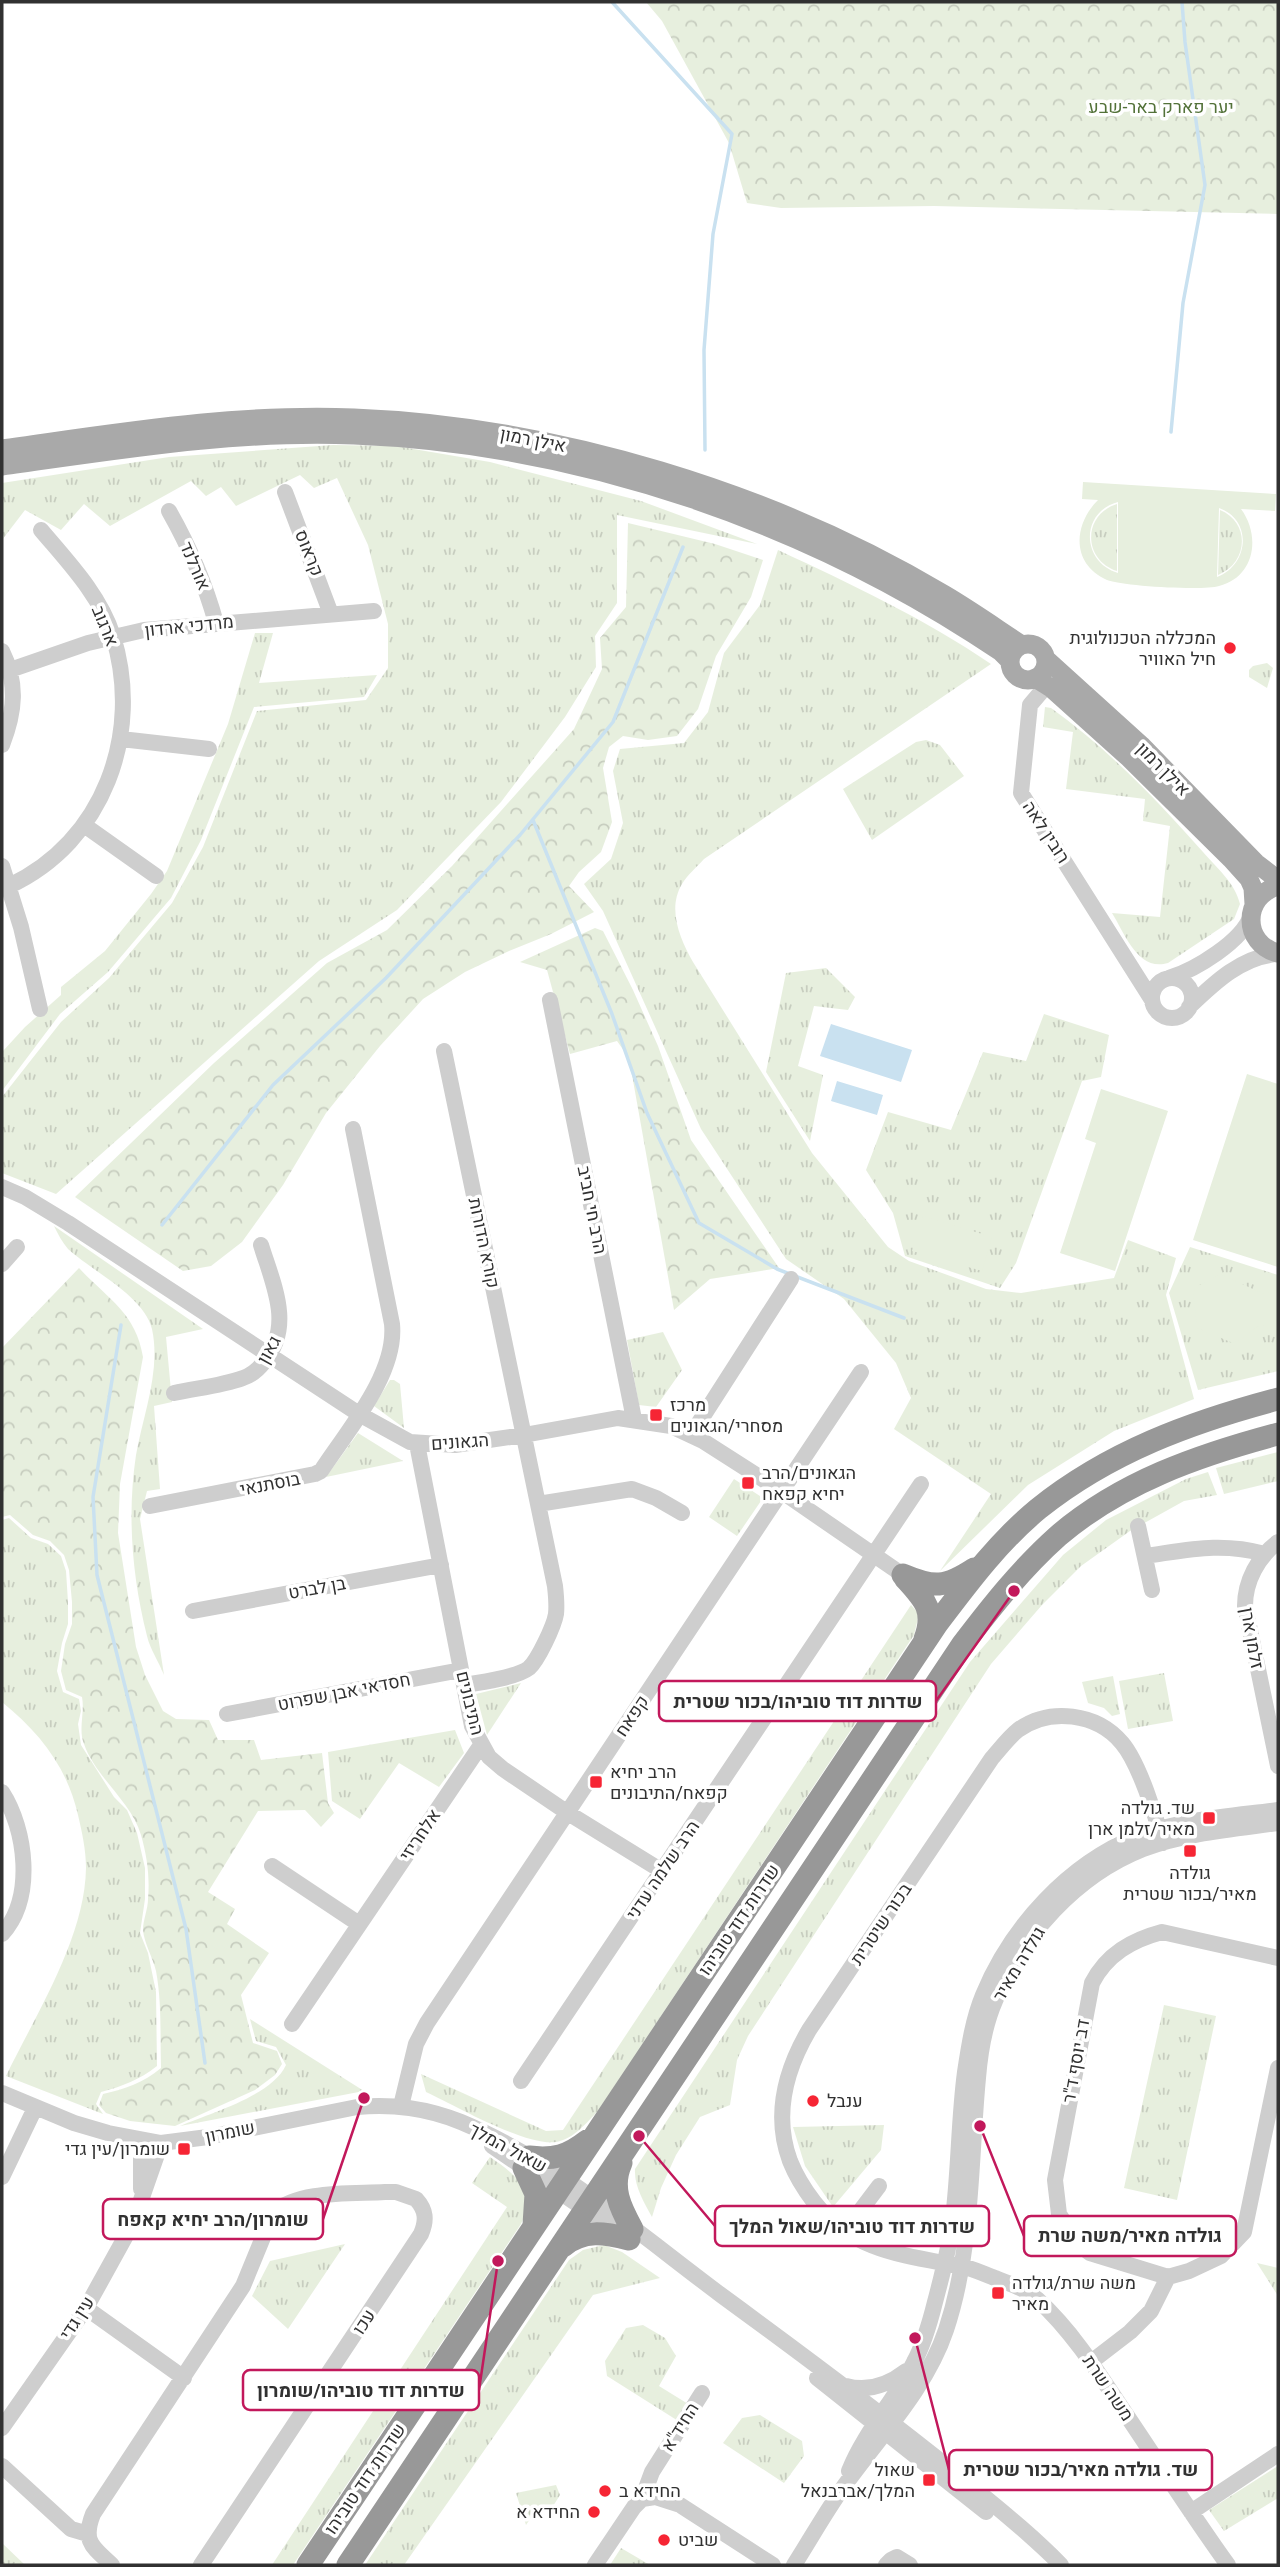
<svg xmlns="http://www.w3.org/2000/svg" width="1280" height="2567" font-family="Roboto,Heebo,sans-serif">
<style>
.grass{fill:url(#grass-tufts)}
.forest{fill:url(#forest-crowns)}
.pitch{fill:#e7efde;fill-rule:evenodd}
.water{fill:#c9e1f0}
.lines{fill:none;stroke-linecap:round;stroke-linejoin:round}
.stream{stroke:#c9e1f0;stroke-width:3.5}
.minor{stroke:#cecece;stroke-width:16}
.major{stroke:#a9a9a9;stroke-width:19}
.highway{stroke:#989898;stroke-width:23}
.poi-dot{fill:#f62534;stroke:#fff;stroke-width:2.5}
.labels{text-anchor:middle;stroke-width:7;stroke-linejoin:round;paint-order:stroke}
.park-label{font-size:18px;fill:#537239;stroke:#fff}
.street-label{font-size:18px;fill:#313131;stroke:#fff}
.poi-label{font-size:18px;fill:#313131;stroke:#fff;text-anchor:start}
.leader{fill:none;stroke:#c2185b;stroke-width:2.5}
.callout-dot{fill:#c2185b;stroke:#fff;stroke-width:2.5}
.callout{fill:#fff;stroke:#c2185b;stroke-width:2.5}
.callout-label{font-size:19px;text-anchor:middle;font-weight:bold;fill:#313131}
</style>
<defs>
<pattern id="grass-tufts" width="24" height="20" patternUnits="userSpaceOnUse" patternTransform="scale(1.75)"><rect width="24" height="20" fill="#e7efde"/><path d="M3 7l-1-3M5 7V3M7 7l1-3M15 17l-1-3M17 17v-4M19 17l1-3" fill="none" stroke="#c7cdbf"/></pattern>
<pattern id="forest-crowns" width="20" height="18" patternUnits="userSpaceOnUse" patternTransform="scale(1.75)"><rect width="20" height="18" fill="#e7efde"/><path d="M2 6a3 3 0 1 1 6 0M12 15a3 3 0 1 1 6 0" fill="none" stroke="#c7cdbf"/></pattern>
</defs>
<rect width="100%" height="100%" fill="#fff"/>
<path class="grass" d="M333,445L396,446L490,462L641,501L757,544L617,515V603L595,636L596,667L565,717L501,802L397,910L319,961L56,1194L2,1173V1097L61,1022L109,978L172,903L203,847L257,711L366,700L388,668V624L368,545L337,478L314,488L300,475L236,506L221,487L206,496L191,481L110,526L84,504L61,530L25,510L2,540V483L169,457Z
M1117,504V571C1083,560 1082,515 1117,504Z
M1220,510C1251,523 1248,563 1218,575Z
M778,550C851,584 925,619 991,664L704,859C697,867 687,875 682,884C667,909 680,939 693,962L812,1153L888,1247L909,1261L986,1289L1021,1293L1114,1278L1128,1240L1176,1258L1166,1295L1194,1399L1114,1431L1028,1485L940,1571L991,1494L894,1429L911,1398L896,1363L844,1299L786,1259L701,1129L603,911L584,884L611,859L623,823L613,771L620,749L684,743L708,712L724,653L760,605Z
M255,633H273L259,683L377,675L364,697L254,707L201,840L171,898L108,972L60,1014L2,1091L3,1051L25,1027L61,995V987L105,951L151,894L167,871L228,724Z
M1267,663L1273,668L1267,688L1249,677V670L1253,666Z
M1045,707L1051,708C1107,748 1157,800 1203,852C1217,868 1235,883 1240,904L1234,919L1168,963C1138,972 1125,934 1112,913L1160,917L1170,826L1143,821L1145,799L1066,789L1073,732L1043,727Z
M926,740L940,745L964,776L872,840L843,789L916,742Z
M826,968L855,997L848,1010L814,1006L798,1066L823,1075L810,1141L766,1072L786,973Z
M1044,1014L1109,1035L1101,1077L1082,1081L1016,1263L1000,1288L905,1256L893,1213L866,1170L888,1112L951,1130L983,1052L1026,1061Z
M54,1226L203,1329L166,1337L172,1402L154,1406L160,1489L147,1491L140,1519L164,1675C159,1662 150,1649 147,1636C132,1577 127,1515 136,1455C143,1415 161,1371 152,1329C144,1296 92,1271 68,1249C62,1242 58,1234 54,1226Z
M1190,1247L1278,1275V1371L1198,1390L1169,1293Z
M663,1332L682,1370L656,1407L639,1405L627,1340Z
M390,1380H394L400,1384L404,1428L374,1406Z
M358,1433L403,1461L326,1477Z
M1278,1452V1481L1224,1494L1216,1468Z
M1208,1472L1217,1495L1184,1501L1130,1531L1081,1566L1042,1605L991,1664L748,2036L737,2060L730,2105L700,2117L676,2155L661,2188L652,2217C644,2202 634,2186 635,2169L970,1662L1063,1555L1106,1520L1186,1479Z
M734,1479L763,1498L737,1536L709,1517Z
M9,1518L31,1538L48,1544L61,1556L66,1571L68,1602V1624L62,1643L57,1671L63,1692L79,1699L81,1711L78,1724L81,1745L114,1797L127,1810L137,1833L145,1868V1899L140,1933L148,1953L156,1992L157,2066C139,2080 123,2086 101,2092L96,2104L103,2114L6,2076C36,2014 85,1938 86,1868C86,1850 82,1832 78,1815C67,1767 40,1733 2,1702V1520Z
M911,1605L919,1614L914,1635L598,2111C586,2123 574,2139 556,2142C525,2146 456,2106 426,2092L421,2074L546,2131L563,2130Z
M1164,1673L1173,1721L1128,1729L1119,1681Z
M1113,1676L1120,1714L1112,1716L1104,1708L1088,1703L1082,1682Z
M521,1683L487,1735L476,1694Z
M455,1730L464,1753L439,1787L399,1763L360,1819L332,1801L328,1752Z
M1164,2005L1216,2016L1177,2200L1124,2188Z
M250,2019L364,2091L180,2126C210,2113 272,2096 286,2065L276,2047L256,2041Z
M884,2125L881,2150L833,2207L805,2166L793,2127Z
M490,2157C515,2174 538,2191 521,2224L293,2565H272L507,2207L472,2183Z
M345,2244L288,2329L252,2296L270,2261Z
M604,2245L622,2252L660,2278L593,2295L404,2565H365L569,2260L583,2250Z
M1257,2263L1278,2268V2296Z
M643,2325L665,2338L676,2356L659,2386L693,2407L683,2424L607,2376L605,2361L626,2328Z
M760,2415L802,2441L804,2456L784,2483L723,2443L742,2418Z
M1278,2466V2498L1224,2531L1209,2510Z
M556,2485L560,2495L550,2511L536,2510L526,2525L516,2493Z
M2,2543L25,2565H26H2Z
M621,2548L650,2565H610Z"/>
<path class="forest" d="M646,2H1278V214L934,206L781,208L747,203L729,143L662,21Z
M628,523L715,544L763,560L751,597L716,656L698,709L677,736L648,740L623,736L609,747L603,768L612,822L601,852L579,872L569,886L594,912L551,934L509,951L465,972L423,999L380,1046L326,1113L283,1185L242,1242L211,1266L183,1271L75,1197L214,1063L283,1002L327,963L387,930L452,866L574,729L602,669L600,638L626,607Z
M595,928L603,931L633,990L658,1046L691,1140L779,1268L710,1279L674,1310L629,1058L617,1041L570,1054L547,970L520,962Z
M79,1268C108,1299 136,1313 143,1357L120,1484L118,1533L136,1647L145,1675L163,1711L176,1719L209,1720L218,1740H254L261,1760L322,1753L328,1803L334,1813L321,1827L305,1810L258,1811L208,1892L235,1909L227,1924L269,1953L241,1995L253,2043L277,2051L282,2064L275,2075L255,2090L175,2126L130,2121L106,2113L99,2105L103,2094C125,2089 143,2083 161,2068C160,2036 162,2003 156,1971C153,1958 144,1943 143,1930C143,1920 148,1909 148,1899C150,1877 147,1856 141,1835C131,1801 96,1778 84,1744C78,1729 85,1713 82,1697L66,1690L61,1671L65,1644L72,1624V1602L69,1570L64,1555L50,1541L33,1535L10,1515L2,1517V1348Z"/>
<path class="pitch" d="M1083,482L1276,494L1275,511L1241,509C1261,536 1255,577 1219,586C1203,591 1122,586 1107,580C1071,564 1073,525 1098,500L1082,499ZM1118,502V573C1081,562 1080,512 1118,502ZM1219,508C1253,520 1249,565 1217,577Z
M1247,1074L1278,1084V1267L1193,1240Z
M1101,1089L1168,1111L1115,1271L1060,1253L1096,1143L1085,1139Z
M923,1216L992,1237L982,1271L912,1251Z
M1220,1274L1264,1294L1278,1290V1330C1253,1318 1254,1335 1233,1343L1197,1328L1193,1292L1196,1287Z"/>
<path class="water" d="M831,1024L912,1050L901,1082L820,1056Z
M837,1081L883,1095L877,1115L831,1101Z"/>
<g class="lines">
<path class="stream" d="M612,2L732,134L713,234L704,350L705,450
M1171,432L1183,303L1205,185L1185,42L1182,2
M533,820L612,1014L647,1113L699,1223L777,1269L904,1318
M162,1225L273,1085L386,978L520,835L613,722L683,547
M121,1325L93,1497L97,1575L186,1929L205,2063"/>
<path class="minor" d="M285,492L331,614
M169,511C190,548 205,583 216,623
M2,651C18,683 15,712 2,745
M10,670L88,643L144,630L374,611
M1047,685L1030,705L1021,793L1152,1000
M121,739L209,749
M84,825L156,876
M2,866L21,927L40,1009
M9,886C104,842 143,733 113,636C100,595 68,562 41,530
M1169,978C1195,970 1243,941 1251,915
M1152 998a20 20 0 1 1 40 0a20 20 0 1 1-40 0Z
M550,1000L634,1419
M1189,1007C1214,983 1242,956 1278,954
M444,1051L555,1586C556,1595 557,1605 556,1614C554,1626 538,1660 529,1668C516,1678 481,1682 465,1685
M2,1187L25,1197L68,1223L359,1414L410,1442L455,1445L524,1435L618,1418L671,1426L703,1441L781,1491L903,1575
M2,1264L17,1247
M174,1393C197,1388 221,1386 243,1378C252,1375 258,1370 264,1362C294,1326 273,1284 261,1245
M691,1435L791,1279
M417,1444L472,1726L489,1757L503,1769L568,1813L662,1871
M538,1504L632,1489L656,1498L682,1513
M150,1506L315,1474L321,1471C347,1431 397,1374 392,1324L353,1129
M1138,1526L1152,1590
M1278,1542C1258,1557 1245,1581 1245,1606L1278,1766
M1145,1556C1189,1550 1220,1542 1265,1554
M193,1611L441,1565
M227,1714L461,1670
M2,1792C26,1829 35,1898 2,1934
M1163,1843C1156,1817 1139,1763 1122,1743C1097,1713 1050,1707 1018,1730C1009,1737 1000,1749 992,1758L809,2030C785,2071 773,2115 790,2161C796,2176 804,2189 814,2202C852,2251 903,2255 960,2266C972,2268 984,2274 995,2278C1010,2284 1025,2288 1037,2299C1071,2330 1096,2369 1121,2407C1157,2460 1191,2514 1228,2565
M272,1866L359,1924
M292,2024L481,1745
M521,2081L921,1484
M2,2093L74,2123L108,2133L161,2143L208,2137L357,2107C394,2104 426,2108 461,2122C557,2162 638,2233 721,2295C799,2352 877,2410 953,2471C990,2502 1028,2531 1061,2565
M401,2106L416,2044L427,2023L861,1372
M141,2140V2189
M492,2146L621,2234
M2,2177L35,2108
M208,2215L264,2210L273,2213
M845,2231L879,2186
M1168,2277L1090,2253L1078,2244L1059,2214L1055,2180L1092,1983C1107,1954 1132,1940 1162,1932L1278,1958
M86,2308L184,2378
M1091,2362L1130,2332L1151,2311L1168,2277L1189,2271L1221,2256L1244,2232L1278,2068
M817,2378L986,2512
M846,2386C868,2392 888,2385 906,2371
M2,2428L86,2308L133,2223L161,2143
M2,2466L71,2529L88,2534
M849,2471C865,2431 895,2400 914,2362C924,2344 930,2322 935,2302C943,2272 951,2241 954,2209C959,2164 959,2117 965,2072C969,2046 973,2019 983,1995C1011,1927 1068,1864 1138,1836C1182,1819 1232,1816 1278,1810
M642,2499L652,2472L702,2393
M1191,2512L1278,2454
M112,2565C93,2547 82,2542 93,2514L243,2286L273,2213C298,2190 352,2194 385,2192H396L416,2199C426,2210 427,2220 421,2234L201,2565
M595,2565L634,2507L642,2499L655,2497L680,2505L773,2565
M794,2565C810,2540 825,2513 842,2489C878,2438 926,2390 946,2330C973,2249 970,2162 978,2078C980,2053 985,2024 995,2001C1021,1936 1077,1875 1143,1849C1185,1833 1234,1829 1278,1823
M886,2565L891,2560L897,2557L910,2565"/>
<path class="major" d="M2,449C118,433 236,413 354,418C555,426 773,492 945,595C972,611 996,628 1022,645
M2,466C118,450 236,430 354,435C583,444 812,524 1001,652L1010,661
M1010 662a18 18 0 1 1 36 0a18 18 0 1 1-36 0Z
M1046,659L1141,745L1256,863L1278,880
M1035,678L1051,688L1129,758L1231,859L1249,879L1253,888L1254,904
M1278,886C1242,896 1242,944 1278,953"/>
<path class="highway" d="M903,1575C934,1588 945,1588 974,1569
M905,1578C924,1599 936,1610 925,1639
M529,2157C554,2160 568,2156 587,2141
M621,2163C610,2187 620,2207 632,2229
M524,2168L536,2194L534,2225
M563,2246C584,2229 605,2233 629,2239
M308,2565L936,1625C967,1584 998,1542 1038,1509C1109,1452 1191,1422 1278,1399
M348,2565L963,1644C992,1606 1022,1568 1058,1536C1121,1482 1199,1455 1278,1434"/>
</g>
<g class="poi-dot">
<circle cx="1230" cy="648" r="7"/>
<rect x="649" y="1408" width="14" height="14" rx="3.5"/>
<rect x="741" y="1476" width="14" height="14" rx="3.5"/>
<rect x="589" y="1775" width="14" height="14" rx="3.5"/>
<rect x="1202" y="1811" width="14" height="14" rx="3.5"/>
<rect x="1183" y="1844" width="14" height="14" rx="3.5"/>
<circle cx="813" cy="2101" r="7"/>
<rect x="177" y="2142" width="14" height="14" rx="3.5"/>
<rect x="991" y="2286" width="14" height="14" rx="3.5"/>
<rect x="922" y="2473" width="14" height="14" rx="3.5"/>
<circle cx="605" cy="2491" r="7"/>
<circle cx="594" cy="2512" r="7"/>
<circle cx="664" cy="2540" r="7"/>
</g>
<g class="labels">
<g class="park-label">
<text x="1161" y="113">יער פארק באר-שבע</text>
</g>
<g class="street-label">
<text transform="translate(533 440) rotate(11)" y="6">אילן רמון</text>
<text transform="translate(309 553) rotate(68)" y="6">קראוס</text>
<text transform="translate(195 566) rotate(67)" y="6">אורלנד</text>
<text transform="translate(105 626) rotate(68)" y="6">ארגוב</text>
<text transform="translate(189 626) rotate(-6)" y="6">מרדכי ארדון</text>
<text transform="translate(1163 769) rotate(45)" y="6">אילן רמון</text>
<text transform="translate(1046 832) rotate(57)" y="6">רובין לאה</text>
<text transform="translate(592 1210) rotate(79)" y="6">הרב חי חביב</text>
<text transform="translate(484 1243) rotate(78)" y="6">קורא הדורות</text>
<text transform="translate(269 1350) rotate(-61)" y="6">גאון</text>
<text transform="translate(460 1442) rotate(-4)" y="6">הגאונים</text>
<text transform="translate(270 1484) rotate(-11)" y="6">בוסתנאי</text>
<text transform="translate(317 1588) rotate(-10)" y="6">בן לברט</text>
<text transform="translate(1252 1638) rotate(80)" y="6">זלמן ארן</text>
<text transform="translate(344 1692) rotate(-11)" y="6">חסדאי אבן שפרוט</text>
<text transform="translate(470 1703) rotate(76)" y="6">התיבונים</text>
<text transform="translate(632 1716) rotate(-56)" y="6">קפאח</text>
<text transform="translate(420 1835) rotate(-56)" y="6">אלחריזי</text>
<text transform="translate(663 1870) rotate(-56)" y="6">הרב שלמה עדני</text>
<text transform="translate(739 1920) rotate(-56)" y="6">שדרות דוד טוביהו</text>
<text transform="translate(881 1924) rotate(-56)" y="6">בכור שיטרית</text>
<text transform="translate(1019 1964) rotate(-59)" y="6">גולדה מאיר</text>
<text transform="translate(1076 2061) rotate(-80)" y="6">דב יוסף ד"ר</text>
<text transform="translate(230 2132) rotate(-11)" y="6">שומרון</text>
<text transform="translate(508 2148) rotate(28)" y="6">שאול המלך</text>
<text transform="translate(77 2318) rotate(-57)" y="6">עין גדי</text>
<text transform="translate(364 2322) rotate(-57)" y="6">עכו</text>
<text transform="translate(1108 2388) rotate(56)" y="6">משה שרת</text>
<text transform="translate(680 2427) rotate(-58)" y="6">החיד"א</text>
<text transform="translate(365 2479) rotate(-56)" y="6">שדרות דוד טוביהו</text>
</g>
<g class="poi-label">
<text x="1216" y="644" text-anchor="end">המכללה הטכנולוגית<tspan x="1216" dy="21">חיל האוויר</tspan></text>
<text x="670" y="1411">מרכז<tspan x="670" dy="21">מסחרי/הגאונים</tspan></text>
<text x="762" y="1479">הגאונים/הרב<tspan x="762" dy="21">יחיא קפאח</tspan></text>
<text x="610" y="1778">הרב יחיא<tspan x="610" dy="21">קפאח/התיבונים</tspan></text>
<text x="1195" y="1814" text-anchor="end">שד. גולדה<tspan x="1195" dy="21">מאיר/זלמן ארן</tspan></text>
<text x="1190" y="1879" text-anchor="middle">גולדה<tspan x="1190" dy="21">מאיר/בכור שטרית</tspan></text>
<text x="827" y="2107">ענבל</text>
<text x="170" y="2155" text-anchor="end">שומרון/עין גדי</text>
<text x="1012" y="2289">משה שרת/גולדה<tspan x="1012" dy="21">מאיר</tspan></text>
<text x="915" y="2476" text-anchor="end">שאול<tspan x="915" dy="21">המלך/אברבנאל</tspan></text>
<text x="619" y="2497">החידא ב</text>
<text x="580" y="2518" text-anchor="end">החידא א</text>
<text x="678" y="2546">שביט</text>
</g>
</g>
<path class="leader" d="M1014 1591L936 1701M364 2098L323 2219M639 2136L715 2226M980 2126L1024 2236M498 2261L479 2390M915 2338L949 2470"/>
<g class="callout-dot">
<circle cx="1014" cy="1591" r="7"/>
<circle cx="364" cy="2098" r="7"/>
<circle cx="639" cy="2136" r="7"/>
<circle cx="980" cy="2126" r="7"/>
<circle cx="498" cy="2261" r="7"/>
<circle cx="915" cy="2338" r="7"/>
</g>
<g class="callout">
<rect x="659" y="1681" width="277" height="40" rx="7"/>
<rect x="103" y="2199" width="220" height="40" rx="7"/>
<rect x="715" y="2206" width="274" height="40" rx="7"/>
<rect x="1024" y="2216" width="212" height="40" rx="7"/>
<rect x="243" y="2370" width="236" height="40" rx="7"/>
<rect x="949" y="2450" width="263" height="40" rx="7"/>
</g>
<g class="callout-label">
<text x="798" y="1708">שדרות דוד טוביהו/בכור שטרית</text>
<text x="213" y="2226">שומרון/הרב יחיא קאפח</text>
<text x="852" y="2233">שדרות דוד טוביהו/שאול המלך</text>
<text x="1130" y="2242">גולדה מאיר/משה שרת</text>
<text x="361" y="2397">שדרות דוד טוביהו/שומרון</text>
<text x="1081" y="2476">שד. גולדה מאיר/בכור שטרית</text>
</g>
<rect width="1280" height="2567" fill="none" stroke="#313131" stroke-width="7"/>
</svg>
